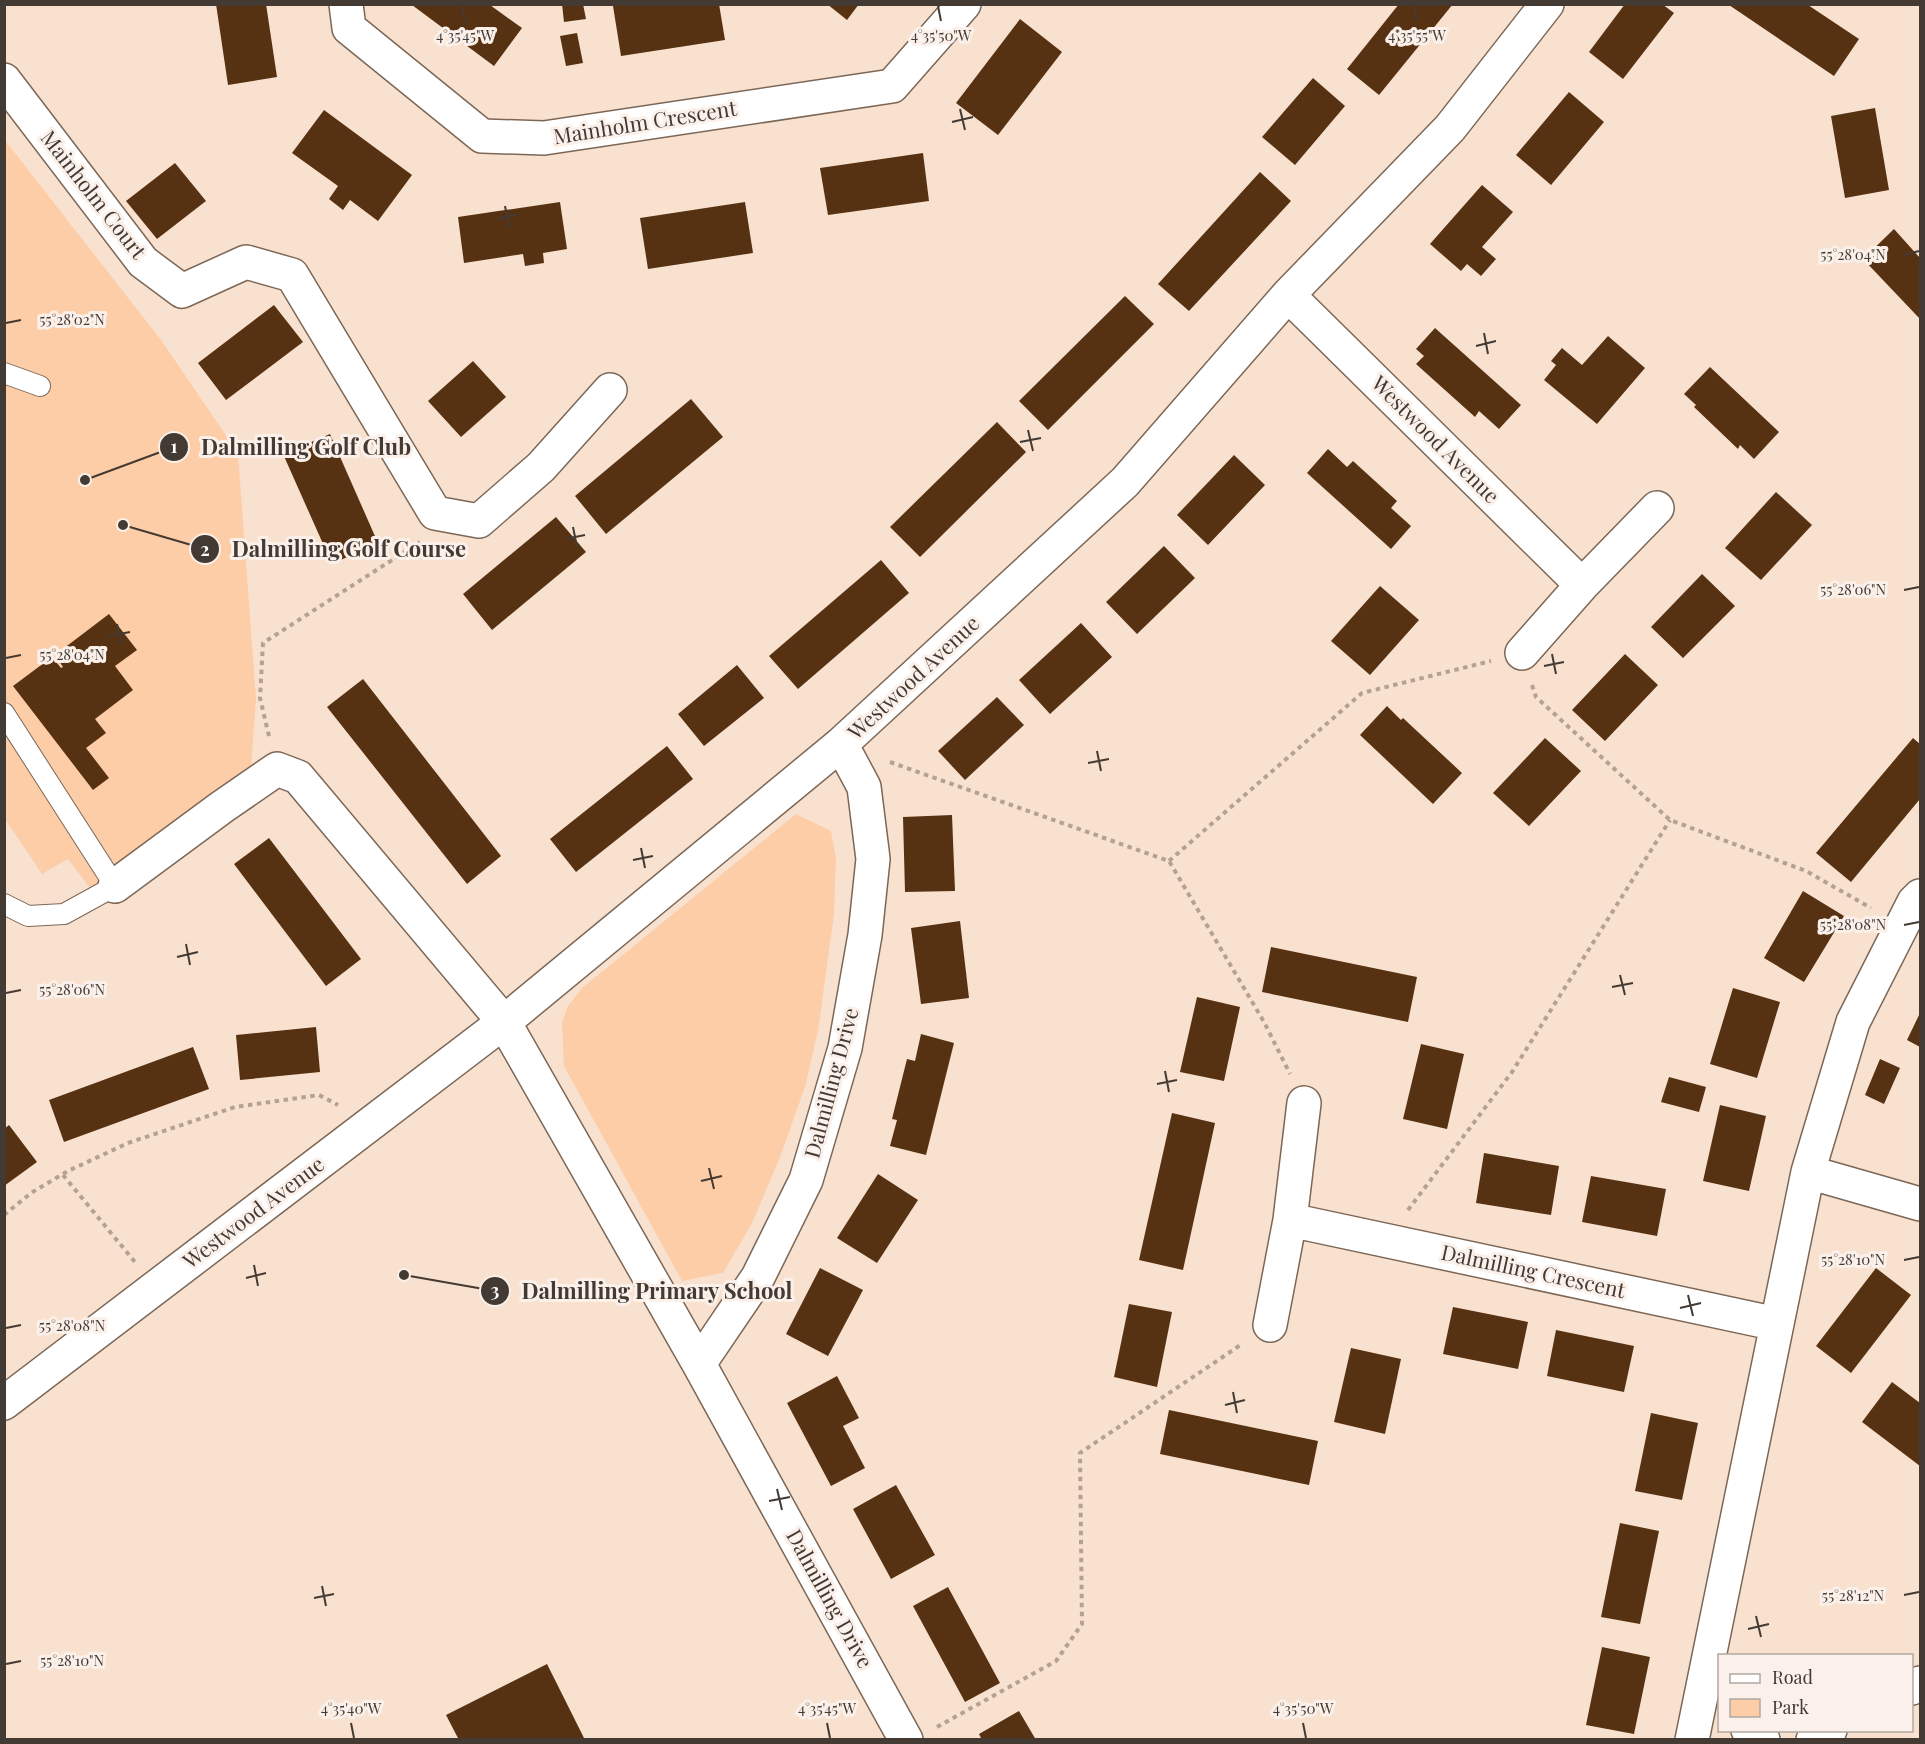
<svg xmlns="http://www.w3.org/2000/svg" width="1925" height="1744" font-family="'Playfair Display',serif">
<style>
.green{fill:#fdcda8}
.building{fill:#573212}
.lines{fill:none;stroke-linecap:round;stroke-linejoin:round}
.lane-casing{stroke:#7c6757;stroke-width:22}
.street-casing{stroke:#7c6757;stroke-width:36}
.path{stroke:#b3a193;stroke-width:4;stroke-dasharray:4.5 4.5;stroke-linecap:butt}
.lane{stroke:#fff;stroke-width:20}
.street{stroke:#fff;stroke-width:33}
.ticks{fill:none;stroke:#433a33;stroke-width:2}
.labels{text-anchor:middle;stroke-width:6;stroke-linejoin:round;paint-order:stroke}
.street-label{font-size:21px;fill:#433a33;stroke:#fbf1ea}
.ticks-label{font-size:15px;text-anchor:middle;fill:#433a33;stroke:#fbf1ea;stroke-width:6;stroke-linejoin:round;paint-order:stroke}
.leader{fill:none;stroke:#433a33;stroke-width:2}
.callout-dot{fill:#433a33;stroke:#fbf1ea;stroke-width:2}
.mark-label{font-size:18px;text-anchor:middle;font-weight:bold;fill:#fff}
.callout-label{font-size:22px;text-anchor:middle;font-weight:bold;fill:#433a33;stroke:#fbf1ea;stroke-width:6;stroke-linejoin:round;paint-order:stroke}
</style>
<rect width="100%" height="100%" fill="#f9e1cf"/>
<path class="green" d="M4,139L161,340L238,453L256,699L251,767L126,863L90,888L68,859L42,874L5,819Z
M796,814L831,831L836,858L834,914L818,1031L805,1087L780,1157L753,1221L723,1273L682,1281L564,1066L562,1023L568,1006L582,988Z"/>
<path class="building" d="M216,4H266L277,77L228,85Z
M562,4H583L586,19L564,22Z
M619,4H719L725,40L621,56L613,6Z
M827,4H859L847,20Z
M1399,4H1453L1379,95L1347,69Z
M1625,4H1662L1674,13L1623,79L1589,52Z
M412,5H490L522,28L494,66Z
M1729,5H1808L1859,39L1834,76Z
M1020,19L1062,52L998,135L956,103Z
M577,33L583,63L566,66L560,36Z
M1313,78L1345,106L1295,165L1262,137Z
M1569,92L1604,122L1551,185L1516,155Z
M1875,108L1889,190L1845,198L1831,116Z
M324,110L412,175L378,221L350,200L343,210L329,199L338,186L292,153Z
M923,153L929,201L828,215L820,168Z
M175,163L206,201L157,239L126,201Z
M1260,172L1291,201L1189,311L1158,284Z
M1482,185L1513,212L1482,247L1496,259L1481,276L1467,264L1461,271L1430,244Z
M560,202L567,249L543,253L544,263L525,266L523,254L464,263L458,217Z
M745,202L753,253L648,269L640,218Z
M1894,229L1920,258V319L1863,259Z
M1125,296L1154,324L1048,430L1019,401Z
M274,305L303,342L226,400L198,363Z
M1435,328L1521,405L1499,429L1479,411L1475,417L1416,364L1424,356L1416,349Z
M1608,336L1645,368L1597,424L1544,380L1556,365L1551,361L1562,348L1582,365Z
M473,361L506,397L461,437L428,401Z
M1710,367L1779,432L1754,459L1740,445L1738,449L1694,407L1696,405L1684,394Z
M691,399L723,437L606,534L575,496Z
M997,422L1026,452L920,557L890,527Z
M330,434L378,543L332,564L283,454Z
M1328,449L1347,467L1353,461L1397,501L1391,508L1411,526L1391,549L1307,473Z
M1234,455L1265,485L1208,545L1177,515Z
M1776,492L1812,525L1761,580L1725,548Z
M556,517L586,552L492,630L463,594Z
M1164,546L1195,578L1137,634L1106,602Z
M881,560L909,593L798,689L769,656Z
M1702,574L1735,606L1683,658L1651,627Z
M1380,586L1419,620L1370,675L1331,641Z
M109,614L137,650L115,666L133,690L95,719L106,733L86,748L109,778L93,790L13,686L52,657L61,668L63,667L55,655Z
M1081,623L1112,657L1050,714L1019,680Z
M1625,654L1658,685L1605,741L1572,710Z
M737,665L764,698L704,746L678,714Z
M363,679L501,856L467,884L327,707Z
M997,697L1024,725L965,780L938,751Z
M1387,706L1401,720L1403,718L1462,773L1433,804L1360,735Z
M1545,738L1581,771L1529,826L1493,793Z
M1913,738L1920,744V799L1851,882L1816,853Z
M667,746L693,779L576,872L550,839Z
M952,815L955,891L905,892L903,817Z
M269,838L361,959L326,986L234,864Z
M1803,891L1844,916L1804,982L1764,958Z
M960,921L969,998L921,1004L911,928Z
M1271,947L1417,977L1408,1022L1262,992Z
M1733,988L1780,1002L1757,1078L1710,1064Z
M1197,997L1240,1007L1224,1081L1180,1072Z
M1920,1013V1047L1907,1040Z
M316,1027L320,1072L240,1080L236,1035Z
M921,1034L954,1043L926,1155L890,1146L897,1120L892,1119L907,1059L915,1061Z
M1421,1044L1464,1054L1447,1129L1403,1119Z
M193,1047L209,1089L64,1142L49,1100Z
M1880,1059L1900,1068L1884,1104L1865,1095Z
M1669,1077L1706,1087L1699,1112L1661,1102Z
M1720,1105L1766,1116L1749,1191L1703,1181Z
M1172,1113L1215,1123L1183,1270L1139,1260Z
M9,1125L37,1162L4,1186V1129Z
M1484,1153L1559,1166L1551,1215L1476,1203Z
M878,1174L918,1200L877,1263L837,1238Z
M1591,1176L1666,1189L1657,1236L1582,1222Z
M820,1268L863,1290L828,1356L786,1334Z
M1876,1268L1911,1295L1851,1373L1816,1346Z
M1129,1304L1172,1312L1157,1387L1114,1377Z
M1453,1307L1528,1322L1518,1369L1443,1354Z
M1556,1330L1634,1346L1624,1392L1547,1376Z
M1351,1348L1401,1359L1385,1434L1334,1422Z
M837,1376L859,1418L843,1426L865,1468L831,1486L787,1403Z
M1892,1382L1920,1403V1466L1862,1422Z
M1169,1410L1318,1441L1309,1485L1160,1454Z
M1651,1413L1698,1423L1682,1500L1635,1491Z
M896,1485L935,1555L891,1579L853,1509Z
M1620,1523L1659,1531L1640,1624L1601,1617Z
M948,1587L1000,1683L965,1702L913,1606Z
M1602,1647L1650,1657L1634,1734L1586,1725Z
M547,1664L585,1740H459L446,1715Z
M1019,1711L1036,1740H982L979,1734Z"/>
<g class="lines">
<g class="lane-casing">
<path id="lane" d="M4,373L40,386
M4,713L115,886L64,914L28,916L4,904"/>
</g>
<g class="street-casing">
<path id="street" d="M346,4L349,28L482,136L544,138L892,86L964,4
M4,80L143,262L182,291L246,262L292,275L435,513L479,521L541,467L610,390
M1288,295L1582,585L1522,653
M1582,585L1657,508
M115,886L222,807L277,769L298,777L504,1022L699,1364L906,1740
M1808,1172L1920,1204
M1290,1220L1777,1324
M1270,1325L1290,1220L1304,1103
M699,1364L758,1277L806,1180L845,1048L865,935L873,859L864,787L841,744
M4,1403L504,1022L841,744L1125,482L1288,295L1450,128L1547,4
M1912,1688L1920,1683
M1748,1730L1763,1740
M1692,1740L1808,1172L1853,1022L1914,902L1920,896
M1813,1740L1830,1730"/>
</g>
<path class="path" d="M1532,685L1536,697L1670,820L1806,871L1871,908
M269,736L260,698L263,643L420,542
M890,762L1169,861L1264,1022L1290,1074
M1169,861L1362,693L1491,661
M63,1175L135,1262
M1408,1210L1512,1072L1670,820
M4,1215L31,1193L68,1171L128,1143L235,1107L319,1095L338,1105
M937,1727L1056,1661L1082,1624L1080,1453L1242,1344"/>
<use href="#lane" class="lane"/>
<use href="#street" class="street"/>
</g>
<path class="ticks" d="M462,6L465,21M938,6L941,21M1414,6L1417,21M960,109L965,130M952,122L973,117M505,206L509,227M497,219L517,214M1904,255L1919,251M6,323L21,320M1484,333L1488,354M1476,346L1496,341M1028,430L1033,451M1020,442L1041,438M573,527L577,547M565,539L585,535M1904,590L1919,587M117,624L122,644M109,636L130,632M1552,654L1556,674M6,658L21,655M1544,666L1564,662M1097,751L1101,771M1088,763L1109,759M641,848L645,868M633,860L653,856M1904,925L1919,922M186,944L190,965M177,957L198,952M1620,975L1625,995M1612,987L1633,983M6,993L21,990M1165,1071L1169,1092M1157,1084L1177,1080M709,1168L714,1189M701,1181L722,1176M1904,1260L1919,1257M254,1265L258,1286M246,1278L266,1273M1688,1295L1693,1316M1680,1308L1701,1303M6,1328L21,1325M1233,1392L1237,1413M1225,1405L1245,1400M777,1489L782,1510M769,1501L790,1497M322,1586L326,1606M1904,1595L1919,1592M314,1598L334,1594M1756,1616L1761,1637M1748,1629L1769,1624M6,1664L21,1661M351,1723L354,1738M827,1723L830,1738M1303,1723L1306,1738"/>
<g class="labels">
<g class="street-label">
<text transform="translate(645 123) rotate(-9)" y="7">Mainholm Crescent</text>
<text transform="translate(93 195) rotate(52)" y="7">Mainholm Court</text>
<text transform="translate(1435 440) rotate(45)" y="7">Westwood Avenue</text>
<text transform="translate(914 678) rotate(-43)" y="7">Westwood Avenue</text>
<text transform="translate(832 1083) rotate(-75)" y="7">Dalmilling Drive</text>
<text transform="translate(254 1213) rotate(-37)" y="7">Westwood Avenue</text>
<text transform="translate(1533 1272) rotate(12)" y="7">Dalmilling Crescent</text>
<text transform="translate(829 1599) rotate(61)" y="7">Dalmilling Drive</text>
</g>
</g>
<g class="ticks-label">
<text x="465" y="41">4°35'45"W</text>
<text x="941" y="41">4°35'50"W</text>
<text x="1417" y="41">4°35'55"W</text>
<text x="1853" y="260">55°28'04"N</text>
<text x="72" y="325">55°28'02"N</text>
<text x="1853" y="595">55°28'06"N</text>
<text x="72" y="660">55°28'04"N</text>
<text x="1853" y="930">55°28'08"N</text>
<text x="72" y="995">55°28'06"N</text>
<text x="1853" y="1265">55°28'10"N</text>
<text x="72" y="1331">55°28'08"N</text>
<text x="1853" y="1601">55°28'12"N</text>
<text x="72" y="1666">55°28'10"N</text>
<text x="351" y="1714">4°35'40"W</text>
<text x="827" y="1714">4°35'45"W</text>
<text x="1303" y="1714">4°35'50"W</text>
</g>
<path class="leader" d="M85 480L174 447M123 525L205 549M404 1275L495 1291"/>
<g class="callout-dot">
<circle cx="85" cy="480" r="6"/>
<circle cx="123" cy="525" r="6"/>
<circle cx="404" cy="1275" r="6"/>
<circle cx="174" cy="447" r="15"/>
<circle cx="205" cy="549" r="15"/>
<circle cx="495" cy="1291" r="15"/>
</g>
<g class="mark-label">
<text x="174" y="453">1</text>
<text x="205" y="556">2</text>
<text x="495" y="1297">3</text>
</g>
<g class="callout-label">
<text x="306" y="455">Dalmilling Golf Club</text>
<text x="349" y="557">Dalmilling Golf Course</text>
<text x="657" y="1299">Dalmilling Primary School</text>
</g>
<rect width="1925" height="1744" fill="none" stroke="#433a33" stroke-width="12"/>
<rect x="1718" y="1654" width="195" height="78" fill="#fbf1ea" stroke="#b1a8a1" stroke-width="1.5"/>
<rect x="1730" y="1674" width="30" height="9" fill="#ffffff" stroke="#b1a8a1" stroke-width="1.5"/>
<text x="1772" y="1684" font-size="18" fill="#433a33">Road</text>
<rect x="1730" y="1699" width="30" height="18" fill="#fdcda8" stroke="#b1a8a1" stroke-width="1.5"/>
<text x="1772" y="1714" font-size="18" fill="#433a33">Park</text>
</svg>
